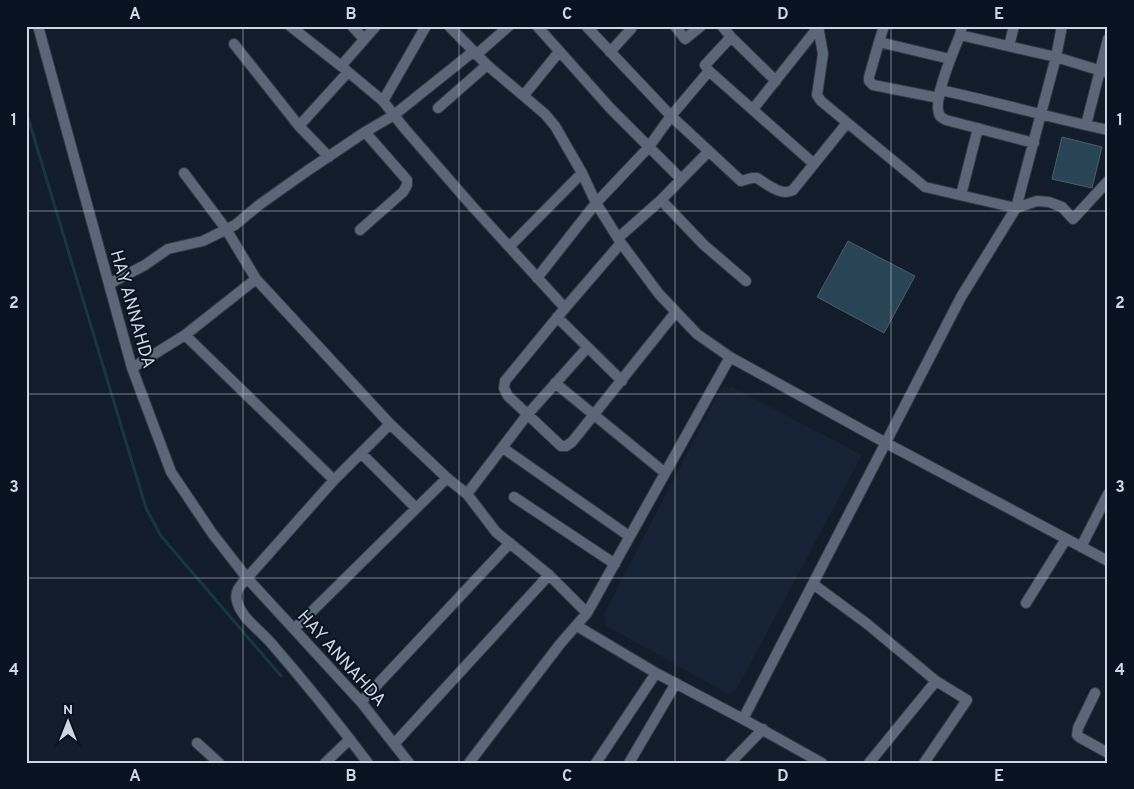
<svg xmlns="http://www.w3.org/2000/svg" width="1134" height="789" font-family="Overpass,sans-serif">
<style>
.built{fill:#162337}
.lines{fill:none;stroke-linecap:round;stroke-linejoin:round}
.stream{stroke:#13383f;stroke-width:3}
.building{fill:#294555;stroke:#495e6a}
.minor-casing{stroke:#323843;stroke-width:12}
.minor{stroke:#5b6779;stroke-width:10}
.grid{fill:none;stroke:#cfd6e0;stroke-width:1;stroke-opacity:0.55}
.labels{text-anchor:middle;stroke-width:4;stroke-linejoin:round;paint-order:stroke}
.street-label{font-size:18px;fill:#cfd6e0;stroke:#091220}
.neatline{fill:none;stroke:#cfd6e0;stroke-width:2}
.grid-label{font-size:16px;text-anchor:middle;font-weight:bold;fill:#cfd6e0}
</style>
<rect width="100%" height="100%" fill="#121c2a"/>
<path class="built" d="M732,387L862,455L736,690L728,694L605,625L604,614L721,388Z"/>
<g class="lines">
<path class="stream" d="M26,111L146,508L161,536L281,676"/>
</g>
<path class="building" d="M1062,137L1102,147L1092,188L1052,179Z
M848,241L915,276L884,333L817,297Z"/>
<g class="lines">
<g class="minor-casing">
<path id="minor" d="M38,26L132,368L171,472L212,533L247,578L361,702L409,763
M290,26L341,66
M352,26L364,39
M376,26L341,66L383,101L405,129L472,206L565,308L621,243
M449,26L487,65L545,114L555,126L582,173L596,203L621,243L659,294L697,334L730,357L886,443L1108,561
M537,26L611,109L681,179
M586,26L671,116L741,181L752,178H757C767,184 782,197 793,190L847,123
M675,26L685,39L701,26
M722,26L731,37
M818,26L823,54L817,95L821,101L925,187L1016,208L1037,201L1049,202L1062,207L1073,219L1108,181
M884,26L879,42L950,59
M962,26L960,35C954,50 931,102 940,116C942,118 944,119 946,120L1034,143
M960,35L1056,57L1108,73
M879,42L869,77V81L873,85L939,98
M234,44L299,126L329,157
M1009,46L1014,26
M610,52L631,29L629,26
M476,55L509,26
M709,71L705,65L731,37L776,81
M940,90C997,102 1051,118 1108,130
M524,95L559,52
M383,101L426,26
M438,108L487,65
M753,109L819,26
M1086,125L1108,39
M299,126L348,72
M184,173L226,229L256,279L390,424
M961,195L978,128
M661,200L704,245L746,281
M360,230L403,192L407,185V180L365,132
M618,238L661,200L709,151
M510,246L582,173
M537,278L596,203L648,148L671,116L709,71L814,164
M109,284L145,265L168,249L203,241L235,225L259,205L307,171L365,132L394,115L474,51
M565,308L505,381L504,388L508,396L561,446H566L572,442L675,313
M557,317L622,381
M185,335L334,480
M132,368L185,335L256,279
M555,383L664,472
M503,448L629,536
M361,453L416,508
M467,494L527,415L587,348
M514,497L615,564
M1081,547L1108,494
M813,584L866,623L936,681L967,700L924,763
M1026,603L1066,539
M577,626L656,673L743,719L822,763
M294,629L447,478
M1095,693L1078,728L1077,735L1079,737L1108,753
M361,702L510,543
M743,719L961,297L1016,208L1056,57L1062,26
M197,743L219,763
M394,744L549,575
M325,763L350,739
M368,763C337,722 304,681 271,643C260,630 241,618 237,601C234,591 241,585 247,578L334,480L390,424L447,478L467,494L496,532L549,575L587,613
M469,763L560,644L587,613L730,357
M596,763L656,673
M629,763L676,683
M730,763L763,729
M869,763L936,681"/>
</g>
<use href="#minor" class="minor"/>
</g>
<path class="grid" d="M243,26V763M459,26V763M675,26V763M891,26V763M26,211H1108M26,394H1108M26,578H1108"/>
<g class="labels">
<g class="street-label">
<text transform="translate(133 309) rotate(74)" y="6">HAY ANNAHDA</text>
<text transform="translate(342 658) rotate(48)" y="6">HAY ANNAHDA</text>
</g>
</g>
<rect width="1134" height="789" fill="none" stroke="#091220" stroke-width="55"/>
<g transform="translate(68 722)" stroke="#091220" stroke-width="4" paint-order="stroke">
<path d="M0-4L9 19L0 12L-9 19Z" fill="#cfd6e0"/>
<text y="-8" font-size="14" font-weight="bold" text-anchor="middle" fill="#cfd6e0">N</text>
</g>
<rect x="28" y="28" width="1078" height="734" class="neatline"/>
<g class="grid-label">
<text x="135" y="19">A</text>
<text x="351" y="19">B</text>
<text x="567" y="19">C</text>
<text x="783" y="19">D</text>
<text x="999" y="19">E</text>
<text x="14" y="125">1</text>
<text x="1120" y="125">1</text>
<text x="14" y="308">2</text>
<text x="1120" y="308">2</text>
<text x="14" y="492">3</text>
<text x="1120" y="492">3</text>
<text x="14" y="675">4</text>
<text x="1120" y="675">4</text>
<text x="135" y="781">A</text>
<text x="351" y="781">B</text>
<text x="567" y="781">C</text>
<text x="783" y="781">D</text>
<text x="999" y="781">E</text>
</g>
</svg>
